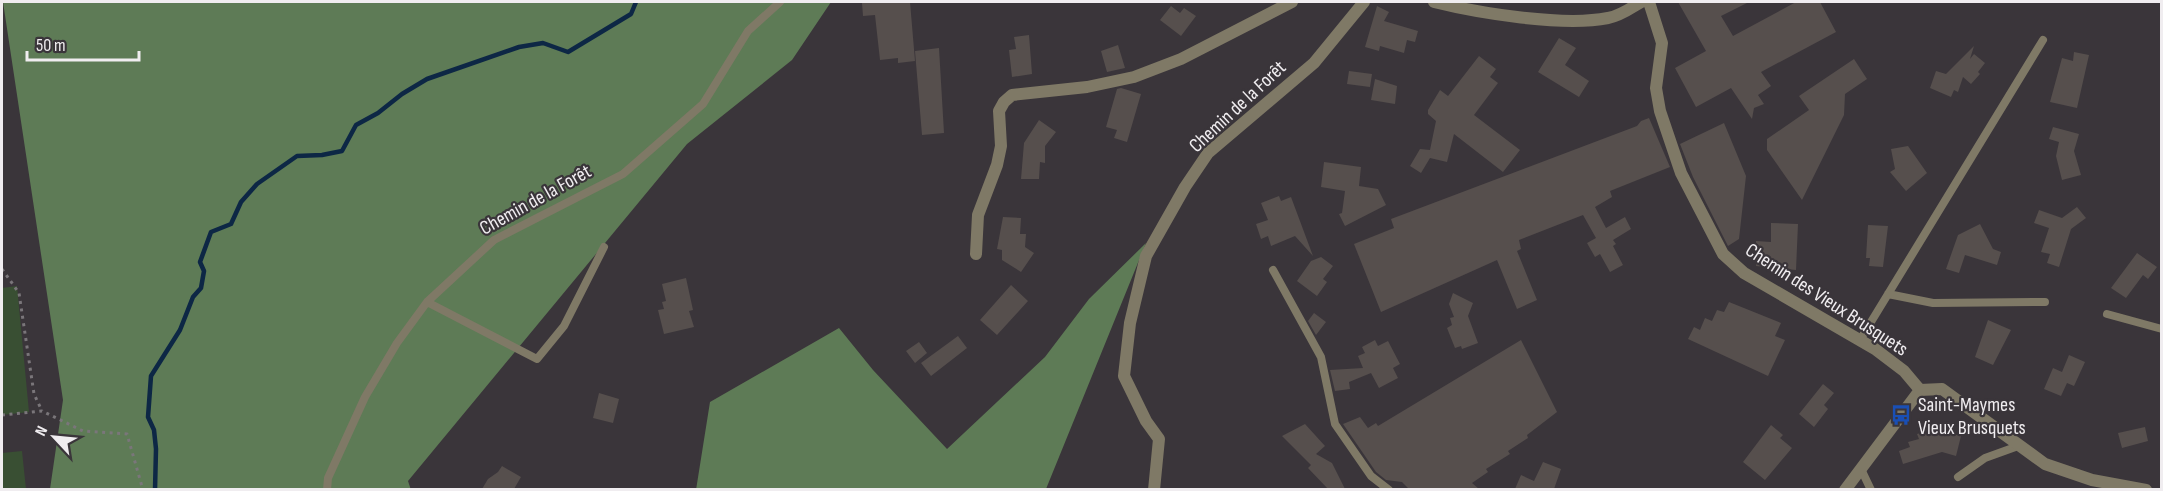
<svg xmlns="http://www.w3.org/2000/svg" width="2163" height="491" font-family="'Sofia Sans Condensed',sans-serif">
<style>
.green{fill:#394f33}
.forest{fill:#5e7b56}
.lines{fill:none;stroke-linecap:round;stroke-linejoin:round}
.stream{stroke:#0d2745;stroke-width:4.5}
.building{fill:#564f4d}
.path{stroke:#7a767a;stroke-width:3;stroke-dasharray:3 4.5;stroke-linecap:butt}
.lane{stroke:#7f7966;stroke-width:8}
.street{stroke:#7f7966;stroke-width:12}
.labels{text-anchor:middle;stroke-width:4.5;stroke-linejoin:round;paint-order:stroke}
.street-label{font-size:20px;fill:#f0edf0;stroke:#3a353a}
.poi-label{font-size:20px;fill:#f0edf0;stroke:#3a353a;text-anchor:start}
</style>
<rect width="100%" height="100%" fill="#3a353a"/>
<path class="green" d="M17,286L29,412L2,415V288Z
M22,451L26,489H2V453Z"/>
<path class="forest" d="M3,2H831L792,60L687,144L408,481L411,490L50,489L63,400Z
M1146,243L1046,489L696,490L710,402L839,328L873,370L947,449L1045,357L1089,299Z"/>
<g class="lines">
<path class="stream" d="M155,490L156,449L154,430L148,417L151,376L180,330L193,297L201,288L204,271L200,262L211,232L231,224L241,202L257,184L297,156L322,155L342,151L356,125L378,113L402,94L427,79L519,47L543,43L568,52L631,14L636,2"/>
</g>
<path class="building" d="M875,2H910L915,61L898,63V58L880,60L875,15L863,16L862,3Z
M1678,2H1749L1721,16L1733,36L1796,2H1820L1836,32L1761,72L1771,86L1758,95L1764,104L1754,108L1752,119L1731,88L1696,107L1675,68L1706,51Z
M1171,6L1180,13L1184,8L1196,16L1181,36L1160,20Z
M1377,6L1389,12L1384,21L1418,31L1415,42L1407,40L1404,53L1380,46L1379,51L1365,47Z
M1029,35L1032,74L1012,77L1009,50L1016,49L1014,37Z
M1559,38L1576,48L1565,65L1589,81L1579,97L1538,72Z
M1118,45L1125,68L1107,72L1101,51Z
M1974,46L1970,59L1974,54L1985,63L1978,72L1980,74L1971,84L1963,77L1958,92L1954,90L1951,97L1930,88L1936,71L1946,74Z
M939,48L944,133L922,135L915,51Z
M2074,52L2089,55L2077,108L2050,102L2062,58L2073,61Z
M1479,56L1496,69L1490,77L1498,83L1474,115L1520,150L1503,172L1454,134L1447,162L1430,158L1421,173L1410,166L1420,149L1430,150L1436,121L1428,114V110L1440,90L1448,96Z
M1854,59L1867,79L1845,94L1844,115L1802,200L1767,150V139L1809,110L1799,96Z
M1349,71L1372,74L1370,87L1347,84Z
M1375,79L1397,86L1395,104L1371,100Z
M1121,88L1141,94L1127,142L1114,138L1117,130L1106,127L1117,89Z
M1649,118L1670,167L1610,191L1612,197L1595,207L1606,228L1625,217L1631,229L1613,240L1616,244L1613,246L1623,265L1610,272L1600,254L1595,257L1587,243L1596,238L1583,215L1519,240L1521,249L1517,251L1537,300L1517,309L1497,260L1381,312L1354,244L1394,228L1391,219L1637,126L1641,121Z
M1039,120L1056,132L1045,146V163L1040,162L1039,179H1021L1024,143Z
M1724,123L1746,176L1739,239L1728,246L1693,177L1680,144Z
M2053,127L2079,134L2074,151L2081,175L2062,180L2056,156L2059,142L2049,139Z
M1908,146L1927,173L1906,191L1890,172L1895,169L1891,149Z
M1324,162L1361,167L1359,186L1378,189L1386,205L1345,226L1339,214L1342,213L1345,191L1321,187Z
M1279,196L1281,201L1291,197L1313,256L1295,236L1271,246L1268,236L1261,239L1256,224L1268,220L1261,203Z
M2077,207L2086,218L2071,229L2059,267L2047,263L2050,254L2041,252L2049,228L2034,223L2039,210L2062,218Z
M1003,217L1021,218L1020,234H1026L1025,247L1034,253L1021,272L1002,260V250L997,249Z
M1771,223L1798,224L1796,270L1756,266V241L1771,242Z
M1980,224L1993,249L2001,252L1997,265L1965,255L1959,273L1946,269L1958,235Z
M1868,225L1888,226L1883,267L1869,266L1870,258H1866Z
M2137,253L2157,267L2148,279L2143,275L2126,298L2111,288Z
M1321,257L1333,266L1323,279L1327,282L1317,296L1297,281L1311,261Z
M686,278L693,310L689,311L694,327L664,334L658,310L664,309L662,302L666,301L662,284Z
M1011,285L1028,301L997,335L980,320Z
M1453,293L1473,303L1468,316L1478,343L1462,349L1461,346L1455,348L1447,328L1452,325L1450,318L1454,317L1449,304Z
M1729,302L1781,323L1775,336L1785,340L1768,376L1688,339L1694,327L1700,330L1705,318L1712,321L1717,310L1724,312Z
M1314,313L1326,322L1316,335L1308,321Z
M1988,320L2011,330L1993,365L1975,357Z
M958,336L967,348L931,376L921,363Z
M1375,340L1378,346L1388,341L1400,364L1393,368L1398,378L1379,388L1371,373L1349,382L1350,389L1335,391L1330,370L1363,368L1358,356L1365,353L1362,347Z
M1521,340L1557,412L1527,435L1528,438L1508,451L1510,454L1486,469L1488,472L1472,483L1479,489H1409L1402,482L1386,480L1376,472L1343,424L1360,417L1368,428L1376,423L1378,426Z
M919,342L927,353L915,363L906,351Z
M2069,355L2085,362L2074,386L2067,383L2061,396L2044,389L2053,368L2062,372Z
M1823,384L1834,393L1824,405L1828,409L1814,427L1799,414Z
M599,393L619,399L613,423L593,418Z
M1305,424L1325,446L1316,454L1332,463L1345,489H1328L1308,468L1311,465L1282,436Z
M1771,425L1783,435L1780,438L1792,448L1765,480L1743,462Z
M2145,427L2148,441L2122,448L2118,433Z
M1934,429L1961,436L1956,456L1942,452L1903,464L1899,451L1910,447L1908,442L1919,439L1917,434Z
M1543,462L1561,469L1554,489H1515L1521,475L1534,481Z
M502,466L521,477L514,489H482L488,479L498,472Z"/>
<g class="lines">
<path class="path" d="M2,269L19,293L34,394L42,411
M2,415L42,411L83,431L127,434L143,490"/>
<path class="lane" d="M1273,270L1321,357L1335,424L1371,476L1389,490
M1888,294L1933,303L2045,302
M427,302L537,359L564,326L604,247
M2107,314L2162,329
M1860,340L2043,40
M1861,469L1871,490
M1958,477L1985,458L2021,445
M327,490L328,478L365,397L397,343L427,302L494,240L623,174L703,104L748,31L780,2"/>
<path class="street" d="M1434,2C1478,13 1564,27 1608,18C1620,16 1631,8 1641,2
M1649,2L1662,43L1656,88L1660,111L1681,173L1723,254L1744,273L1875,349L1904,371L1920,390
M976,254L978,215L997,165L1001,146L999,111L1004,102L1012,95L1087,87L1134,77L1181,59L1292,2
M1154,490L1159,439L1146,421L1124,376L1130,323L1146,256L1185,187L1208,153L1314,63L1364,2
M1845,490L1920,390L1942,389L2045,464L2092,480L2146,490"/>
</g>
<defs>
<g id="bus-bare" transform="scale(1.62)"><path d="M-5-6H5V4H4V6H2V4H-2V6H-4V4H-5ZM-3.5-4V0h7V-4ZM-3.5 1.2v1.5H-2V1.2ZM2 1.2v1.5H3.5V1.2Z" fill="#1a4fb4" stroke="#3a353a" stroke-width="2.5" paint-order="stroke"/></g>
</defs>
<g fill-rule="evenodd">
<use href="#bus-bare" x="1901" y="415"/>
</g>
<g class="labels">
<g class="street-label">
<text transform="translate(1237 106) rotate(-43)" y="7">Chemin de la Forêt</text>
<text transform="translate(535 199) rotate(-29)" y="7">Chemin de la Forêt</text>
<text transform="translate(1827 299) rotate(33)" y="7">Chemin des Vieux Brusquets</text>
</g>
<g class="poi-label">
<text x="1918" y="411">Saint-Maymes<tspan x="1918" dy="23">Vieux Brusquets</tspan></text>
</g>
</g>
<rect width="2163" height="491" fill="none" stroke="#f0edf0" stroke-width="6"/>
<g transform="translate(54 437) rotate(296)" stroke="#3a353a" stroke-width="4.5" paint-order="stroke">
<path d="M0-4.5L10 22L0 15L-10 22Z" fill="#f0edf0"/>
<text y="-9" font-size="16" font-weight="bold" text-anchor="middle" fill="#f0edf0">N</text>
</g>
<path d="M27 51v9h112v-9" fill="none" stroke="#f0edf0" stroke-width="3"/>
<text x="36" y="51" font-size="18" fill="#f0edf0" stroke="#3a353a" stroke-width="4.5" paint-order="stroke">50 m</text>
</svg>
